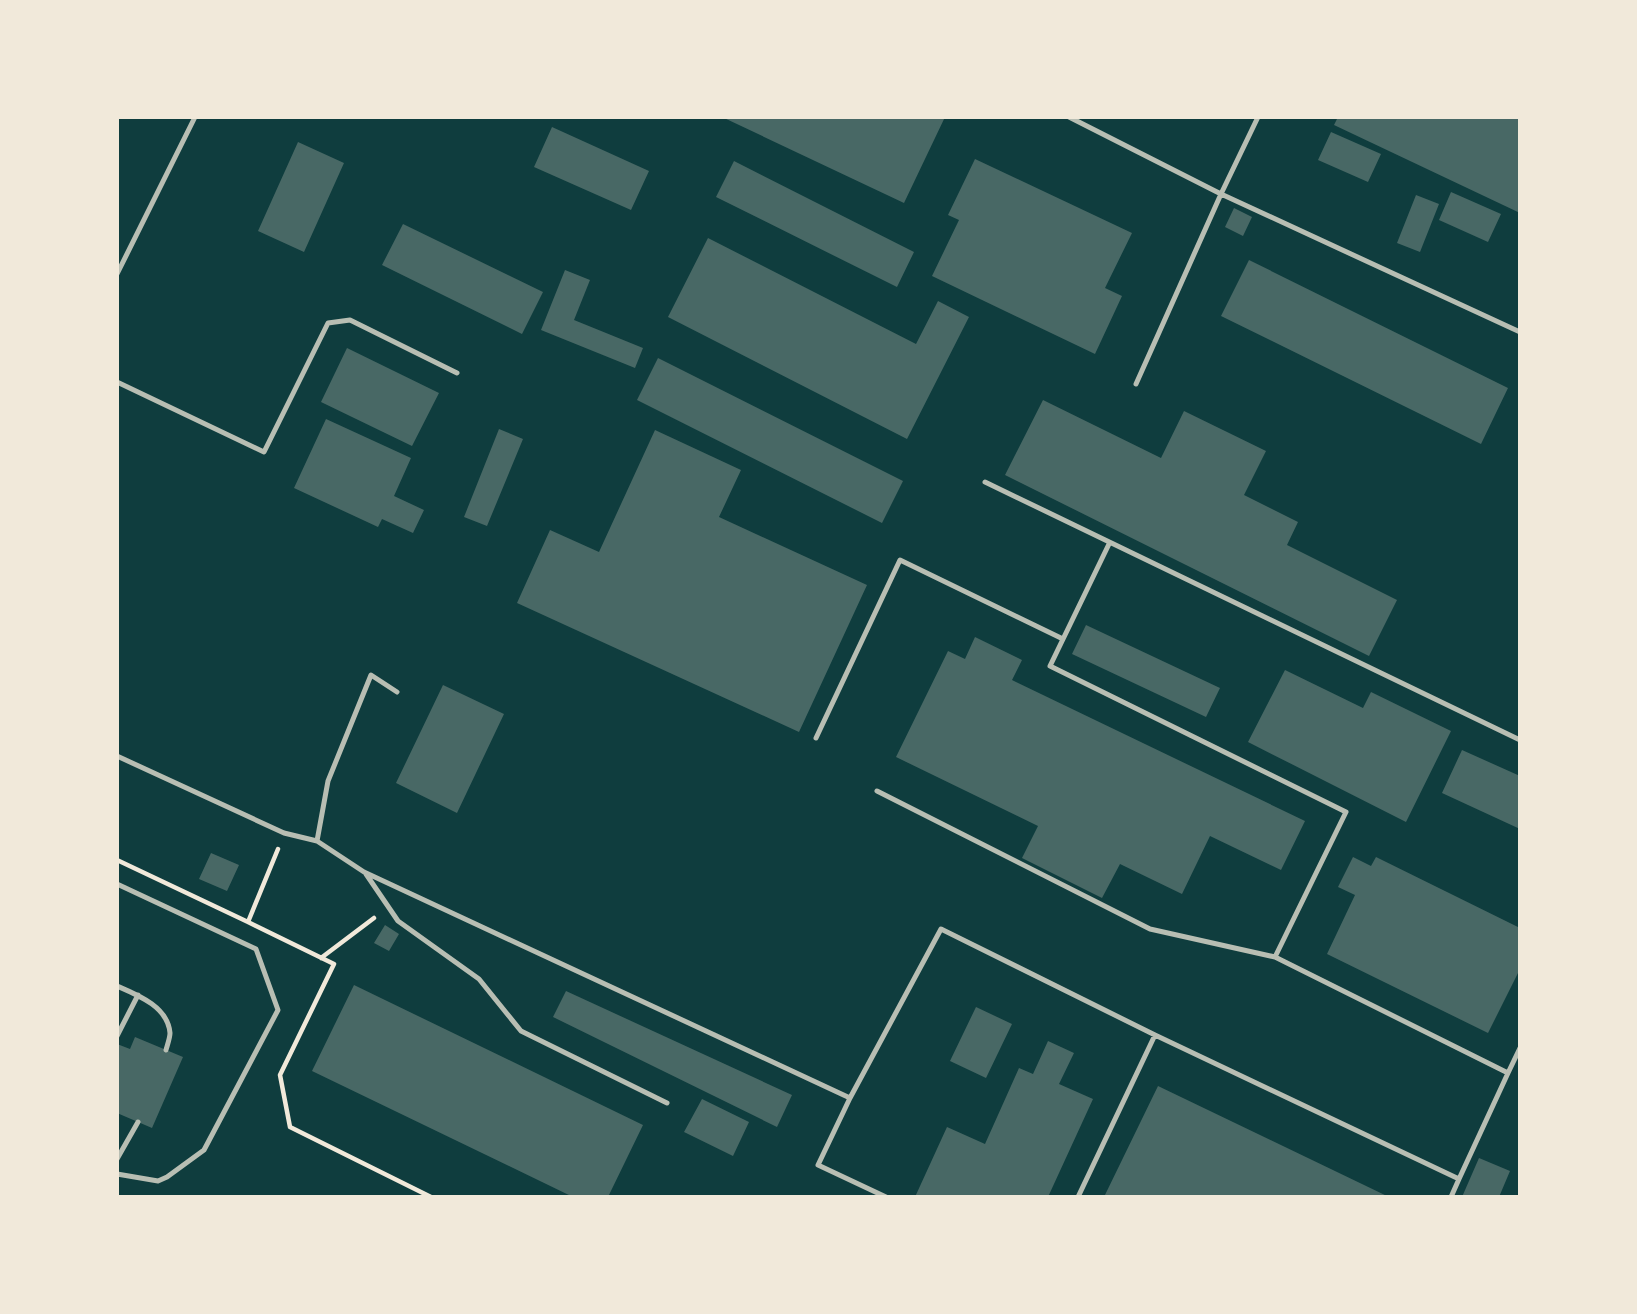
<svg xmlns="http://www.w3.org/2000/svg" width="1637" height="1314" font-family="'Sofia Sans Condensed',sans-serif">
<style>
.building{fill:#486865}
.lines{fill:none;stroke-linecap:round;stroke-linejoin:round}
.path{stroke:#f1e9da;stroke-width:4.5}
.service{stroke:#b8beb3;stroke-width:5}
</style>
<rect width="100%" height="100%" fill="#0f3d3e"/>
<path class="building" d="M722,117H945L904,203Z
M1338,117H1520V213L1334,125Z
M552,127L649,171L631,210L534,167Z
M1331,132L1381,154L1368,182L1318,160Z
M298,142L344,163L304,252L258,231Z
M975,159L1132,233L1105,288L1122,296L1095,354L932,276L959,220L948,215Z
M734,161L914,252L897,287L716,197Z
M1451,192L1501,214L1488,242L1439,220Z
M1416,195L1439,204L1420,252L1397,243Z
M1234,208L1252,217L1243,236L1225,227Z
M403,224L543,292L522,334L382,265Z
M708,238L916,344L938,301L969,317L907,439L668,317Z
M1249,260L1508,388L1481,444L1221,316Z
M565,270L590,280L574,320L643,348L635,368L541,330Z
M347,348L439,393L412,446L321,402Z
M658,358L903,481L882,523L637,400Z
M1043,400L1161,458L1184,411L1266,451L1244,495L1298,522L1287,545L1397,600L1369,656L1005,475Z
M326,419L411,458L394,496L424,510L413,533L382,519L378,527L294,488Z
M499,429L523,439L487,526L464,517Z
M655,430L741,470L719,517L867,585L799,732L517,603L550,530L599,552Z
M1086,625L1220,688L1206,717L1072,654Z
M975,637L1022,660L1012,680L1305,821L1281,870L1210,836L1182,894L1120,864L1102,898L1022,858L1038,826L896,757L948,651L965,659Z
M1285,670L1363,708L1371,692L1451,731L1406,822L1248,742Z
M443,685L504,714L457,813L396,783Z
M1462,750L1520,776V829L1442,793Z
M211,853L239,865L227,891L199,879Z
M1353,857L1371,866L1376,857L1520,928V969L1488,1033L1327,954L1355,895L1338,887Z
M385,925L399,934L389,951L374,943Z
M354,985L643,1125L608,1197H573L312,1071Z
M566,991L792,1095L777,1127L553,1017Z
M976,1007L1012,1024L986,1078L950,1061Z
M135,1037L183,1057L152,1128L117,1113V1044L130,1049Z
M1048,1041L1074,1053L1059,1084L1093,1099L1048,1197H915L947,1127L985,1144L1019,1068L1033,1074Z
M1158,1086L1389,1197H1104Z
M702,1099L749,1122L733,1156L684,1132Z
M1479,1158L1510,1171L1499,1197H1462Z"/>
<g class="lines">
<path class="path" d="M278,849L248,922L334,964L280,1075L290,1127L431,1197
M117,860L248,922
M321,958L374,918"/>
<path class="service" d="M1069,117L1221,194L1136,384
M1258,117L1221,194L1520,332
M117,274L195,117
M117,382L264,452L328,323L350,320L457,373
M985,482L1520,740
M1109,544L1050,666L1346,812L1275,957
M816,738L900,560L1063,639
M117,756L284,833L317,841L364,872L850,1098
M877,791L1150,929L1275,957L1508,1073L1459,1179
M317,841L328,781L371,675L397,692
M366,874L398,921L479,979L521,1031L667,1103
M117,884L256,949L278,1010L204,1150L167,1177L158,1181L117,1174
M117,986C138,995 168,1007 170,1033C170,1038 167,1046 166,1050
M117,1036L138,995
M1508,1073L1520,1048
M117,1159L138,1122
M886,1197L818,1165L850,1098L941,929L1155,1035
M1078,1197L1155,1035L1459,1179L1451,1197"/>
</g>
<rect width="1637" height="1314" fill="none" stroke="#f1e9da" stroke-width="238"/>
</svg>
